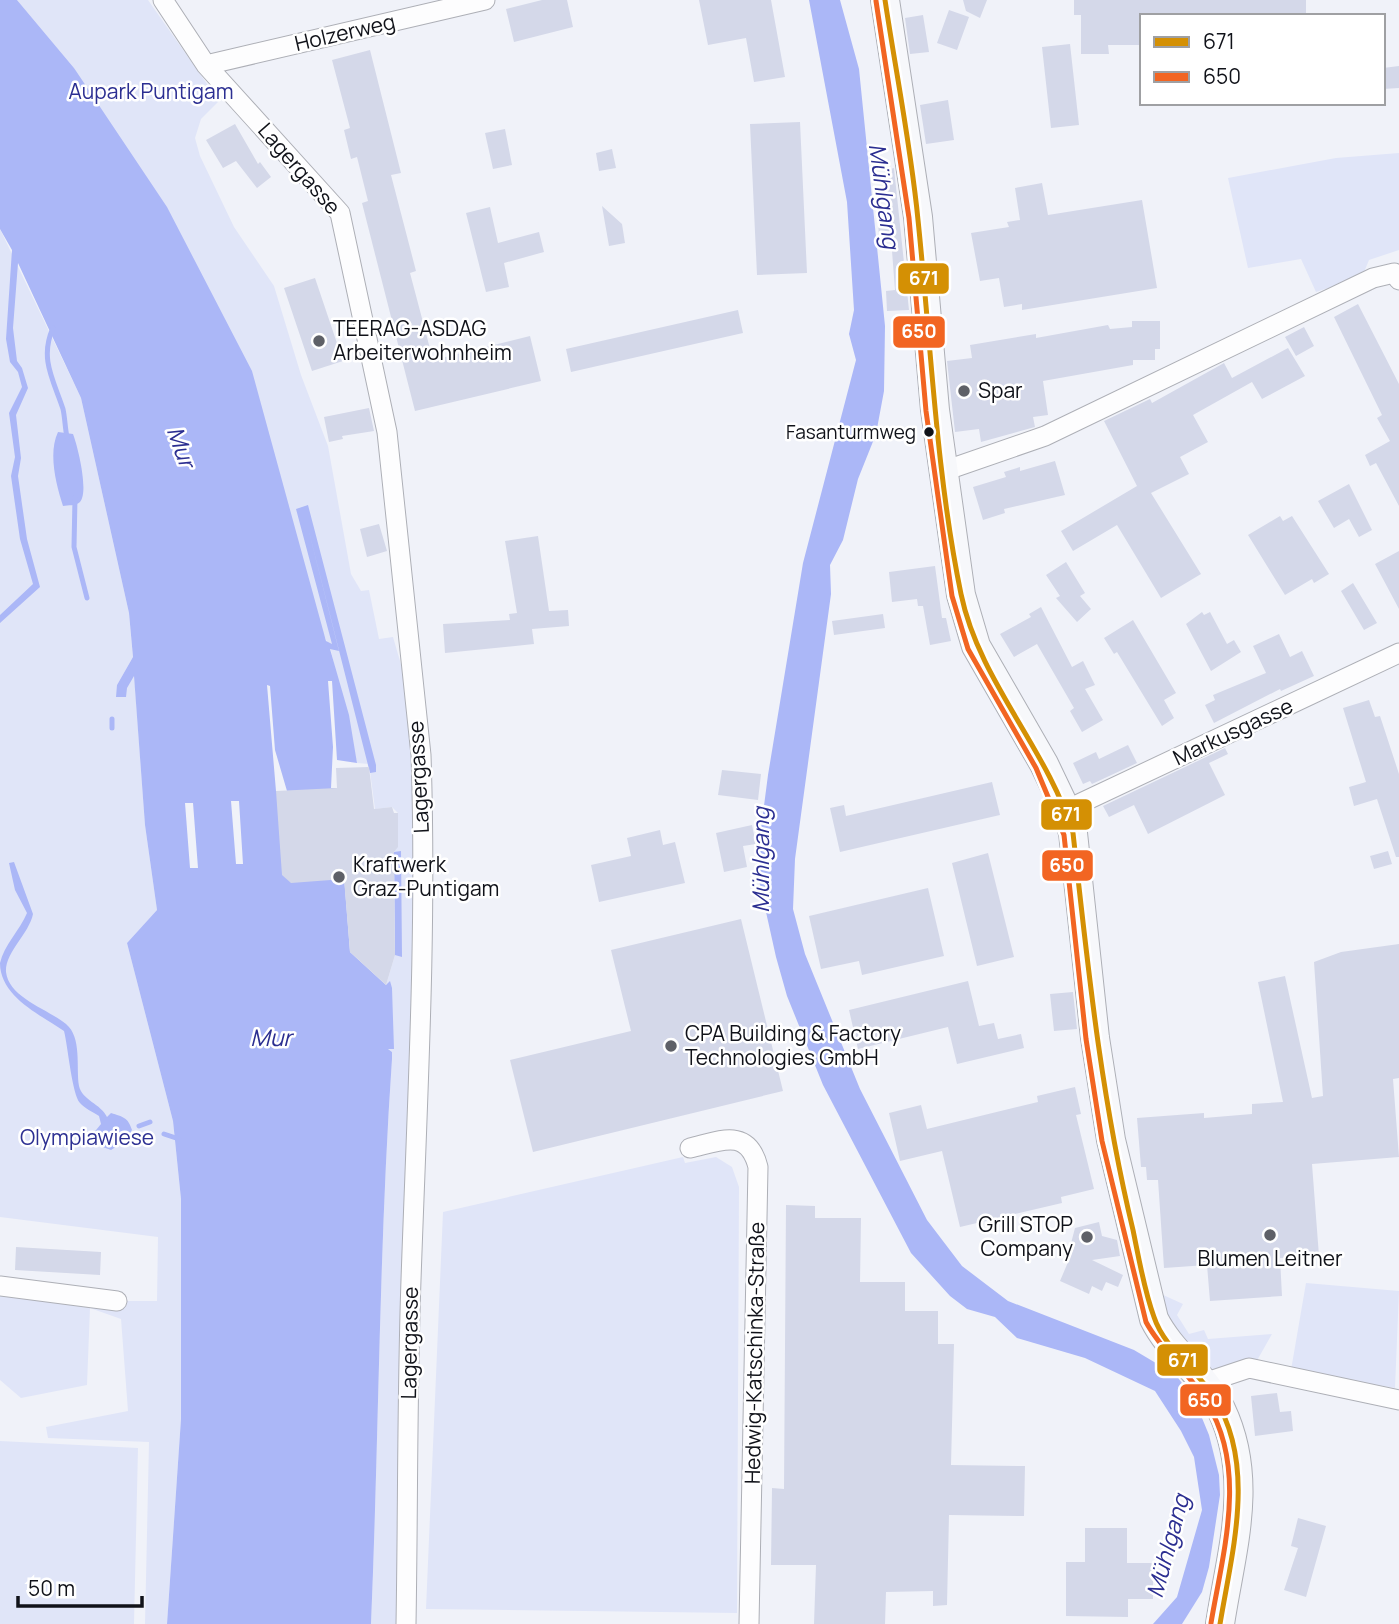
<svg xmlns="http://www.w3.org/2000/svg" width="1399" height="1624" font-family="Manrope,sans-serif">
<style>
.green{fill:#e0e5f8}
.water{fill:#abb7f7;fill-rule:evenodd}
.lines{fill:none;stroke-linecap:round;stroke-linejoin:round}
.stream{stroke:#abb7f7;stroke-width:5}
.building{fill:#d4d8e9}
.minor-casing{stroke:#adafb6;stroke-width:21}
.secondary-casing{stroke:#adafb6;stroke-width:30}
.minor{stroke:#fdfdfe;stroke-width:19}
.secondary{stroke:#f7f8fb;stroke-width:28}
.bus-1-casing{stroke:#fff;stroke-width:10}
.bus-2-casing{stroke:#fff;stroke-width:10}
.bus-1{stroke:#d49004;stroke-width:5}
.bus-2{stroke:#f26522;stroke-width:5}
.poi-dot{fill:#5e6067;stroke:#fff;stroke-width:2.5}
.bus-dot{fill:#101219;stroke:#fff;stroke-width:2.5}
.labels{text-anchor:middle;stroke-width:5;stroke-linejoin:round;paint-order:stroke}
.bus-label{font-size:19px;fill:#101219;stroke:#fff;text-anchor:end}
.street-label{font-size:21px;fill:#101219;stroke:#fff}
.park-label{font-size:21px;fill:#2c2f92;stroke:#fff}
.poi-label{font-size:21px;fill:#101219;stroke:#fff;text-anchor:start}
.water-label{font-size:23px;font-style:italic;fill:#2b2e91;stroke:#fff}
.line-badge{stroke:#fff;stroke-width:2.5}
.badge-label{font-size:19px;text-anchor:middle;font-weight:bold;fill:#fff}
</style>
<rect width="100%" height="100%" fill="#f0f2f9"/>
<path class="green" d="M17,0H148L219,101L201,119L195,138L200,156L234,227L274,286L301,375L328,446L351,574L361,591L369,590L379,639L393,637L407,685L414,757V950L398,1624H371C379,1435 379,1247 392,1059V1052L388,1049L386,985L395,955L394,852L398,846V813L392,807L375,809L369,764L357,763L331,651L74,68Z
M1399,153V250L1369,260L1362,277L1316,292L1301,259L1248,268L1228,178L1336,158Z
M0,229L81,398L129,613L133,657L117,685L126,688L134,674L145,825L157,910L127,943L173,1121L181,1199V1419L167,1624H145L149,1442L48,1438L46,1427L128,1411L121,1319L90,1308L87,1385L21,1398L0,1380V1286L117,1301H157L158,1237L0,1217Z
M683,1157L685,1163L716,1157L732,1167L739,1187L737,1613L426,1609L443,1212Z
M1306,1283L1399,1291L1395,1388L1291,1370Z
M1161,1294L1183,1304L1177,1315L1189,1334L1204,1330L1208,1339L1272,1334L1255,1364L1211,1369L1198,1364L1163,1318Z
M0,1441L138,1448L134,1624H0Z"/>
<path class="water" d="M0,0H17L74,68L167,207L252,371L326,641L332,644L296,509L308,505L376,765V772L370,773L304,512L339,651L330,649L349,715L357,763L337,760L332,681H328L333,747L331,788H337L350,952L386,985L390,981L392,988L394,1049H388L392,1052V1059C379,1247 379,1435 371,1624H167L181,1419V1199L173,1121L127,943L157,910L145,825L134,676L127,688L126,697H116L117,685L133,657L129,613L81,398L18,263L13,328L17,361L22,368L28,388L16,415L21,458L18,476L27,539L40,587L0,623V615L33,584L20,539L11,476L15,457L9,413L22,387L18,372L10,362L6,339L12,250L0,229ZM267,685L270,686L275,750L287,791H276ZM231,801H239L243,864H236ZM185,803H193L198,868H190Z
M809,0H840L859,69L885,326L884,391L876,434L858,479L843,540L830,565L831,594L795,859L793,909L805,954L860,1089L927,1220L962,1266L1008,1301L1134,1350L1176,1375L1195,1401L1209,1435L1219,1475L1220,1495L1209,1567L1202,1592L1182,1624H1153L1177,1597L1202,1510L1194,1457L1181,1431L1155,1391L1085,1358L1017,1338L995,1317L967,1309L950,1296L911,1253L823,1085L787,996L776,957L756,867L768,775L803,563L856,360L849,334L854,310L847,202Z
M58,432L73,434C78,447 89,492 80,502C76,506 68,505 63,506C56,484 48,453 58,432Z
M401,851L402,957L395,955L394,852Z
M14,862L33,914C29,934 5,952 6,972C9,998 48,1009 66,1024C82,1037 76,1067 79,1086C82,1100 101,1104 107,1117L111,1113C123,1117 128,1117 132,1130L125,1141L111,1150L97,1145L92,1135L101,1124L99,1116C93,1112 84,1108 80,1103C72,1094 68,1047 64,1031C41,1015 0,997 0,963C4,945 20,930 27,913L15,890L9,863Z"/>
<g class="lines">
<path class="stream" d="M53,328C39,359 54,381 63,409C65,418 65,428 67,437
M75,498L74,547L87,598
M112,719V728
M139,1126L150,1122
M164,1134L179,1139"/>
</g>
<path class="building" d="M542,0H567L573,27L514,42L506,9Z
M699,0H771L785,77L754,82L746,38L708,45Z
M963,0H987L980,18L966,11Z
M1074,0H1306V16H1142V45H1108L1109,54H1081V15H1074Z
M949,10L969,17L957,50L937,43Z
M923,15L929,52L910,54L905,18Z
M1070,44L1079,125L1051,128L1042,47Z
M370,50L401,173L391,175L416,271L410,273L433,360L530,336L541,381L415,411L362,203L368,201L357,157L351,159L344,130L350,128L332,60Z
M1399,66V88L1383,89V68Z
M948,100L954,140L926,144L920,105Z
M800,122L807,273L757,275L750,124Z
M235,124L258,164L260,162L271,177L257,188L236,161L223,168L206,140Z
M505,129L512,165L493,169L485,133Z
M612,149L616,168L599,171L596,153Z
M894,168L909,310L887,311L886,291L895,290L891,238L879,239L878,217H883L887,213L886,170Z
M1042,183L1048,215L1142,200L1157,288L1022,310V304L1004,307L999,278L980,281L971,233L1009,227L1007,222L1020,220L1015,188Z
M602,206L622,224L625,243L609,246Z
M490,207L498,243L539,232L544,252L504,263L509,287L486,292L466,213Z
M315,278L343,361L312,371L284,288Z
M1358,304L1399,384V506L1376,463L1370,466L1365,455L1390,441L1377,418L1382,415L1334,317Z
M738,310L743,333L571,372L566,349Z
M1132,321H1160V349H1155V360H1133V365L1043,381L1048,415L1033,417L1035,427L981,442L979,429L955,432L947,361L972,358L970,345L1036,334V338L1108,325L1110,329L1132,327Z
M1304,327L1314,346L1296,356L1285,337Z
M1288,348L1305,376L1262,399L1252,382L1193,415L1208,442L1180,457L1189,474L1151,493L1201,574L1161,598L1117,525L1073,551L1061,531L1137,486L1104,421L1150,399L1152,403L1224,363L1232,378Z
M369,408L374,431L342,436L343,439L329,442L324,417Z
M1055,461L1065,495L1004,509L1005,513L983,520L973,487L1006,477L1004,472L1020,467V471Z
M1349,484L1372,530L1359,537L1349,519L1334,528L1318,501Z
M1280,516L1283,521L1292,516L1329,574L1314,583L1312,579L1285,595L1248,535Z
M379,524L387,551L367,557L360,529Z
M538,536L549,611L568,610L569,626L532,629L534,644L445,653L443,624L510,620L509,614L517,613L505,541Z
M1399,551V609L1375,564Z
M1066,562L1085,593L1080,596L1091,609L1077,622L1056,598L1060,596L1046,575Z
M935,566L942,618H946L951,641L930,645L923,606H918L917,599L892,602L889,572Z
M1353,583L1377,623L1364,630L1341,591Z
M1041,607L1072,667L1083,661L1095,685L1085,689L1103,720L1082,732L1070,711L1074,708L1037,644L1014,657L1000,634L1031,617L1029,614Z
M1202,612L1204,615L1210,612L1227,644L1234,640L1241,652L1211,671L1186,624Z
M883,614L885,628L834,635L832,621Z
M1133,620L1176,693L1164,700L1174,718L1162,726L1117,652L1114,654L1104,638Z
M1279,634L1290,657L1302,651L1314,676L1281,691L1280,689L1214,723L1205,705L1215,700L1213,695L1266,673L1253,646Z
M1369,700L1375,717L1380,716L1399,774V857H1396L1377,799L1354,806L1349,787L1366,782L1343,708Z
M1128,745L1137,763L1092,784L1090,781L1083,784L1073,763L1096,752L1099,759Z
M1225,748L1228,754L1209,763L1225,795L1148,834L1134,805L1109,817L1103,806Z
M369,767L374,809L392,807L394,813H398V847L394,852L395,955L386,985L350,952L344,879L291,883L282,875L276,791L337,788L336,768Z
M722,770L761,774L758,800L718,795Z
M992,782L1000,815L840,852L830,808L844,805L846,816Z
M752,825L756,844L743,846L747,867L724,872L716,833Z
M660,830L663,845L675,842L685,883L599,902L591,865L631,856L627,838Z
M1388,851L1392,864L1374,869L1370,856Z
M988,853L1014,957L977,966L952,863Z
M928,888L944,956L862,975L859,961L821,969L809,916Z
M741,919L783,1091L533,1152L510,1060L631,1031L611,950Z
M1399,944V1078L1393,1079L1399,1157L1312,1164L1319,1256L1280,1258L1282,1296L1210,1301L1207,1265L1164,1268L1158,1180H1147L1146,1167H1141L1137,1118L1204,1113V1118L1252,1114V1104L1283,1102L1258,982L1285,976L1312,1098L1323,1096L1314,962L1341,952Z
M968,981L979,1026L994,1023L998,1039L1021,1034L1024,1048L957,1064L948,1027L858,1049L849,1010Z
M1073,992L1077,1029L1054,1031L1050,994Z
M1075,1087L1081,1114L1076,1115L1094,1189L1061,1197L1062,1203L960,1227L942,1151L900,1161L889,1113L921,1105L927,1129L1038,1102L1037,1096Z
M786,1205L815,1206V1218H861L860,1282H905V1311H938V1344H954L951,1465L1025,1466L1024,1516L949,1515L947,1605L933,1606V1591L886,1592L885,1624H814L816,1565H771L772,1488L784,1489Z
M1099,1222L1102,1236L1117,1240L1120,1256L1092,1260L1123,1275L1118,1287L1106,1282L1102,1291L1092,1286L1089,1294L1060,1281L1074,1248L1070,1247L1075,1228Z
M16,1247L101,1252L100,1275L15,1270Z
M1277,1393L1280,1412L1291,1411L1293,1431L1255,1436L1251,1396Z
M1298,1518L1326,1526L1306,1597L1284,1590L1298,1548L1291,1546Z
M1085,1528H1127V1563H1153V1599H1128V1617L1066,1616V1562H1085Z"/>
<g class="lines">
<g class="minor-casing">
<path id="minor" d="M163,0L206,65L340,213L387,432L421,755C427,930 417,1105 411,1280C407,1394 408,1509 406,1624
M206,65L485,0
M944,471L1045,436L1373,278L1394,273L1399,280
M1066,810L1399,653
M690,1148C720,1141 748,1127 758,1167L749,1624
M0,1286L117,1301
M1204,1383L1249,1368L1399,1400"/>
</g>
<g class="secondary-casing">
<path id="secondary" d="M885,0L918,217L935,410L961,595L976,646L1044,764L1066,810L1073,833L1095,1038L1111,1140L1154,1319C1171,1353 1204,1374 1221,1409C1255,1480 1231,1551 1220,1624"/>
</g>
<use href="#minor" class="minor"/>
<use href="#secondary" class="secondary"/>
<g class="bus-1-casing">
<path id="bus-1" d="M885,0C896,73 911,147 918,220C931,344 936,473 961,594C979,681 1047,748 1073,833C1088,968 1101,1097 1133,1230C1139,1259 1144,1290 1154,1317C1164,1348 1197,1370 1214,1397C1257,1465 1232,1551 1220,1624"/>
</g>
<g class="bus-2-casing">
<path id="bus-2" d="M876,1L909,218L926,411L952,596L968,649L1036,768L1064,835L1086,1039L1102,1141L1146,1322C1162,1352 1190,1373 1207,1403C1248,1469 1223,1552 1211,1623"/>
</g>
<use href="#bus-1" class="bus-1"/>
<use href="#bus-2" class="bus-2"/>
</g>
<g class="poi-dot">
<circle cx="319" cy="341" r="7"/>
<circle cx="964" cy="391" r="7"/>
<circle cx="339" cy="877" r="7"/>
<circle cx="671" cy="1046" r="7"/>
<circle cx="1270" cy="1235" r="7"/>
<circle cx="1087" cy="1237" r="7"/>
</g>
<circle class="bus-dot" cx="929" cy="432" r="6"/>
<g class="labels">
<g class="bus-label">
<text x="916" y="439">Fasanturmweg</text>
</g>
<g class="street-label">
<text transform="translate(345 33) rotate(-13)" y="7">Holzerweg</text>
<text transform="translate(299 169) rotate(49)" y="7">Lagergasse</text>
<text transform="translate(1233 732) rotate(-25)" y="7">Markusgasse</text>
<text transform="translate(419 777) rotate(-93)" y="7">Lagergasse</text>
<text transform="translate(410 1343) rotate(-89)" y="7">Lagergasse</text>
<text transform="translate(755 1353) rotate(-89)" y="7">Hedwig-Katschinka-Straße</text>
</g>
<g class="park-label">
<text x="151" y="99">Aupark Puntigam</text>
<text x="87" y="1145">Olympiawiese</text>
</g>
<g class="poi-label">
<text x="333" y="336">TEERAG-ASDAG<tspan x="333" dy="24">Arbeiterwohnheim</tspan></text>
<text x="978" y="398">Spar</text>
<text x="353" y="872">Kraftwerk<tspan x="353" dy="24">Graz-Puntigam</tspan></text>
<text x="685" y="1041">CPA Building &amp; Factory<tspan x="685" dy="24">Technologies GmbH</tspan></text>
<text x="1073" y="1232" text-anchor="end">Grill STOP<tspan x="1073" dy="24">Company</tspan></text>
<text x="1270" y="1266" text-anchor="middle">Blumen Leitner</text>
</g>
<g class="water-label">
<text transform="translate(884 196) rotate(82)" y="8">Mühlgang</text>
<text transform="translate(181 447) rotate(70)" y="8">Mur</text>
<text transform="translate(761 860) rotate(-90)" y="8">Mühlgang</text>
<text x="271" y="1046">Mur</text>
<text transform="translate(1168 1546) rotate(-75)" y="8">Mühlgang</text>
</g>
</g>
<g class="line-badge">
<rect x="897" y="262" width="53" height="33" rx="7" fill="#d49004"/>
<rect x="892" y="315" width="54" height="34" rx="7" fill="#f26522"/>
<rect x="1040" y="798" width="53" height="33" rx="7" fill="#d49004"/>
<rect x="1041" y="849" width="53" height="33" rx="7" fill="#f26522"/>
<rect x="1156" y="1343" width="53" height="34" rx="7" fill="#d49004"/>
<rect x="1179" y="1383" width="53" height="34" rx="7" fill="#f26522"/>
</g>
<g class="badge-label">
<text x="924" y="285">671</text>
<text x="919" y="338">650</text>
<text x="1066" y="821">671</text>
<text x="1067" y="872">650</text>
<text x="1183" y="1367">671</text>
<text x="1205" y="1407">650</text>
</g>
<rect x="1140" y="14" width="245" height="91" fill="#ffffff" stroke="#9fa0a3" stroke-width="2"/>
<rect x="1154" y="37" width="35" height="10" fill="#d49004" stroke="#9fa0a3" stroke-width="2"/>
<text x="1203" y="49" font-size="21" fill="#101219">671</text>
<rect x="1154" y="72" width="35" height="10" fill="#f26522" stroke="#9fa0a3" stroke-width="2"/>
<text x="1203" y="84" font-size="21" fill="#101219">650</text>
<path d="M18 1596v10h124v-10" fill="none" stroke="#101219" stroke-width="3.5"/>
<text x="28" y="1596" font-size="21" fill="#101219" stroke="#ffffff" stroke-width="5" paint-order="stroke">50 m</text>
</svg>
